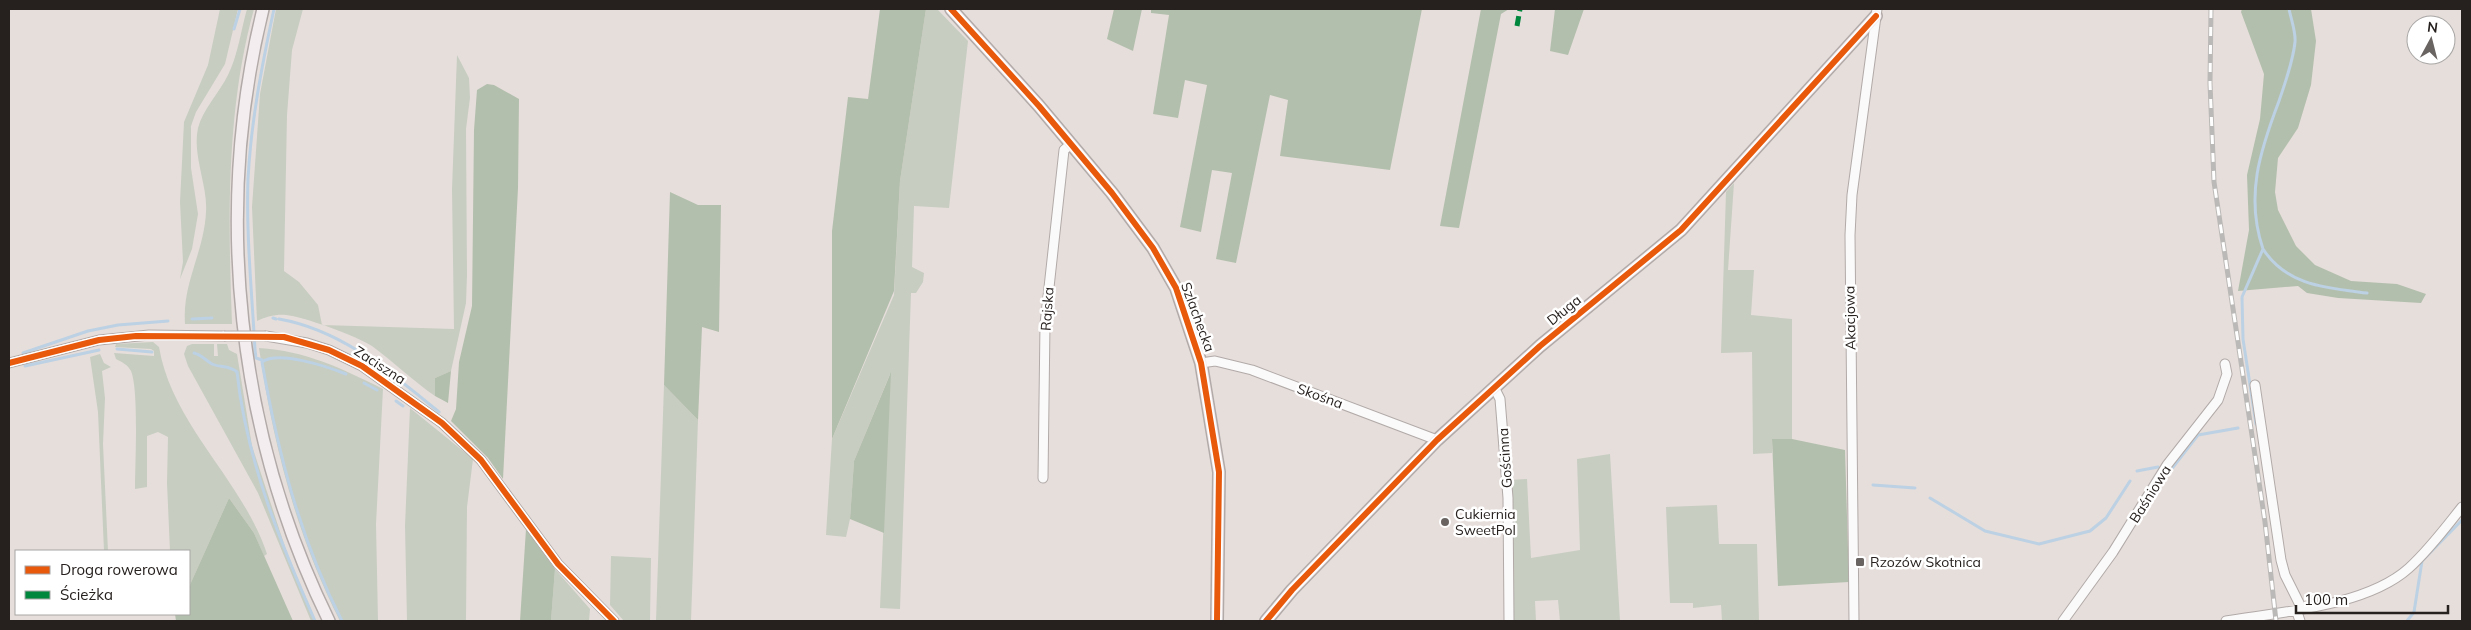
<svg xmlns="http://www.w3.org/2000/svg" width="2471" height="630" font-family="Mulish,sans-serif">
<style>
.green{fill:#c7cdc1}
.forest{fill:#b3bfad}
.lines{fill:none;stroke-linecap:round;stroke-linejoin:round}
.stream{stroke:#bcd1e3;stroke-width:3}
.street-casing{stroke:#b1aaa8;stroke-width:11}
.secondary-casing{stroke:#b1aaa8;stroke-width:14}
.street{stroke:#fbfafa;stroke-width:9}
.secondary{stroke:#f4edef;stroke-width:11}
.rail-casing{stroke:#bbb9b7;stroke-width:5}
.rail{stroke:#fff;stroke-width:3;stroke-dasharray:9;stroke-linecap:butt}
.street-bridge-casing{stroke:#b1aaa8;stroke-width:11;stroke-linecap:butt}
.street-bridge{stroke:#fbfafa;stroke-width:9}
.quiet{stroke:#00873e;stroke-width:5;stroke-dasharray:10 5;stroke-linecap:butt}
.cycleway-casing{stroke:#fff;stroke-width:9}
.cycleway{stroke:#e8590c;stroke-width:6}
.poi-dot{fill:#696361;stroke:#fff;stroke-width:2}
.labels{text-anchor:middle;stroke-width:5;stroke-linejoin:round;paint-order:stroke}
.street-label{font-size:14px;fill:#26211f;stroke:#fff}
.poi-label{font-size:14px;fill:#26211f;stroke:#fff;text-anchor:start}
</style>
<rect width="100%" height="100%" fill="#e6dedb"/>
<path class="green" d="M220,9H238L225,64L196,112L191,126V168L198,214L192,249L180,279L183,262L180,202L184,122L208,65Z
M247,9H254C226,110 228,220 232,324H185C182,283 204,253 206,212C208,185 192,156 198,128C203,109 219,93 228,75C238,55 241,30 247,9Z
M276,9H303L292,50L287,115L284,271L299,282L318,305L322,325L454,329L452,189L457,55L469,78L470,98L466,129L467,275L466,303L451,371L435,378V396C413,381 394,362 372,346C359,337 302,316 286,315C276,314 265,317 257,321L252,207L260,94Z
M926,9H937L968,41L949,208L914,206L912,267L924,273L923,282L916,293H911L900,609L880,608L890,374L854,461L850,519L846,537L826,535L832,439L894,295L900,181Z
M1734,183L1728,270H1754L1751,315L1792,319V439H1772V453L1753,454L1752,352L1721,353L1726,192Z
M153,342L159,347C172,425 242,479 267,554L264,556L254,533L229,498L189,587V551H170L167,483L168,437L158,432L147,436V487L135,489C135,464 139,390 131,371C128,365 122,362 116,359L114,353L154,356V351L151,349L115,347L116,344Z
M192,344H214V356H218L217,344H227L229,350L237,354L252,446L288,556L316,621H311L258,493L188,366L184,354L187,346Z
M259,348C306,351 341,368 383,389L376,524L378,621H340C296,535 273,443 259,348Z
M100,354L104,363L111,367L102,371L105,398L103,444L108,551H104L98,412L90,357Z
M664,385L698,420L691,621H656Z
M410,408L473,459L467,507L466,621H407L405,526Z
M1610,454L1620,621H1560L1558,600L1535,601L1536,621H1513L1509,480L1527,479L1531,558L1580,550L1577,459Z
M1717,505L1719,544H1757L1759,621H1722L1721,605L1693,608V603H1670L1666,507Z
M611,556L651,558L650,621H624L610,605Z
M555,569L590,609L589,621H551Z"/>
<path class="forest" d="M880,9H926L900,181L894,291L832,439V231L848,97L868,99Z
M1114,9H1142L1133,51L1107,39Z
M1151,9H1422L1390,170L1280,156L1288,100L1270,95L1236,263L1216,259L1232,173L1212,170L1201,232L1180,227L1207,85L1185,80L1178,118L1153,114L1169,15L1151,13Z
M1481,9H1509L1501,14L1459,228L1440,226Z
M1555,9H1584L1568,55L1550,51Z
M2242,9H2311L2316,41L2311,85L2298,128L2278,158L2275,192L2278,210L2296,246L2315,265L2351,281L2397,284L2426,294L2421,303L2338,298L2307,293L2298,286L2238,291L2249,230L2247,175L2260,119L2264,74L2241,12Z
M487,84L494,85L519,99L518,188L503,479L488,458L451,421L456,409L459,362L472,306L474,130L477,90Z
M670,192L698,205H721L719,332L702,327L698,420L664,385Z
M451,371L448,403L435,396V378Z
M891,372L884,533L850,519L854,461Z
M1772,439H1792L1845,450L1849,582L1778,586Z
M229,498L254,533L293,621H176L175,614H189V587Z
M526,529L555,569L551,621H520Z"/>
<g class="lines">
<path class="stream" d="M234,29L240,9
M2263,249C2287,286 2327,288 2367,293
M273,318L276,319
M192,319L212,318
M279,319C342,330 391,373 439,412
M117,349L152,352
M23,353L88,331L118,325L168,321
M194,353C202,355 205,360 212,364C221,368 229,365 237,372C246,458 280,542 315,621
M262,360L256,358L255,350C252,293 246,236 248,179C251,121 262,65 274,9
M25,366L99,350
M364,383L377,390
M396,401L403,406
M2256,424L2243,339L2242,297L2263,249C2245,196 2260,151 2279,101C2285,83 2293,62 2295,42C2296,32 2291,19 2289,9
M2137,471L2158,467
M2170,471L2198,435L2238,428
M1873,485L1915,488
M1930,498L1985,531L2039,544L2090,531L2106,518L2130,481
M342,621C300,539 278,453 262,362C279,350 328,367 346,374
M2407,621L2414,612L2422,561L2462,520"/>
<g class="street-casing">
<path id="street" d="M266,336L307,343L329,350L362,366L442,423L481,460L558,564L614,621
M9,363L99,340L149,335L224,336
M1201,363L1215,361L1252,370L1437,440
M2255,385L2281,560L2285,575L2302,609
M1494,387L1500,399L1508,498L1509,621
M1043,478L1045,324L1064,150L1071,144
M2297,612L2300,621
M1854,621L1850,235L1852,195L1877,9
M2063,621L2113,552L2167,465L2218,400L2227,374L2225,364
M2226,621C2281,612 2367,606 2409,568C2429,550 2446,527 2462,507"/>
</g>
<g class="secondary-casing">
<path id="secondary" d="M263,9C213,212 237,433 329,621
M951,9L1039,106L1112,193L1153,248L1176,288L1201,363L1219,472L1217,621
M1266,621L1292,590L1437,440L1540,346L1681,230L1876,16"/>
</g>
<use href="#street" class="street"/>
<use href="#secondary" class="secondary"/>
<g class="rail-casing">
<path id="rail" d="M2211,9L2210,83L2214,182L2265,522L2276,621"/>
</g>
<use href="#rail" class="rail"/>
<g class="street-bridge-casing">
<path id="street-bridge" d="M224,336H266"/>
</g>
<use href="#street-bridge" class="street-bridge"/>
<path class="quiet" d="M1517,26L1520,9"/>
<g class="cycleway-casing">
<path id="cycleway" d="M951,9L1039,106L1112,193L1153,248L1176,288L1201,363L1219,472L1217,621
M9,363L99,340L136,336L284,337L329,350L362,366L442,423L481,460L558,564L614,621
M1266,621L1292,590L1437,440L1540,346L1681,230L1876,16"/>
</g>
<use href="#cycleway" class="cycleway"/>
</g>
<g class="poi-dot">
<circle cx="1445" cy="522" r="5"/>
<rect x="1855" y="557" width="10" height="10" rx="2.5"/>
</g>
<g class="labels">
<g class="street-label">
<text transform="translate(1047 309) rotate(-86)" y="5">Rajska</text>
<text transform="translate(1564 310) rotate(-39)" y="5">Długa</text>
<text transform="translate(1198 317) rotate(70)" y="5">Szlachecka</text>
<text transform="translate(1850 318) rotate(-91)" y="5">Akacjowa</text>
<text transform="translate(380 365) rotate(33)" y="5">Zaciszna</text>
<text transform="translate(1320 396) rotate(20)" y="5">Skośna</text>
<text transform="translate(1505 458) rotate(-94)" y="5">Gościnna</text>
<text transform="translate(2150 494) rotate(-58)" y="5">Baśniowa</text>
</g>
<g class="poi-label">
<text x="1455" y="519">Cukiernia<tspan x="1455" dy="16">SweetPol</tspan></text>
<text x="1870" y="567">Rzozów Skotnica</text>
</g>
</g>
<rect width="2471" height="630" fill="none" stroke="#26211f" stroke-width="20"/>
<rect x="15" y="550" width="175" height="65" fill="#ffffff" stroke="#a8a6a5"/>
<rect x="25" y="566" width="25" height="8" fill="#e8590c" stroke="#a8a6a5"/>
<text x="60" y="575" font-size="15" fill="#26211f">Droga rowerowa</text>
<rect x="25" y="591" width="25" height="8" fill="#00873e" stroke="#a8a6a5"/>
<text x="60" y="600" font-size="15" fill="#26211f">Ścieżka</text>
<g transform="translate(2431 40) rotate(7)"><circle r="24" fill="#ffffff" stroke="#a8a6a5"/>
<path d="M0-4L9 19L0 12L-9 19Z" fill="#696361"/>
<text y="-8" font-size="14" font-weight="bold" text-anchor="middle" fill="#26211f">N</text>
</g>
<path d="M2296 605v8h152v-8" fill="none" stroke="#26211f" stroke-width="2.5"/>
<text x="2304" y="605" font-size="15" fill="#26211f" stroke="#ffffff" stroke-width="4" paint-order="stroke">100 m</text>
</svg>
